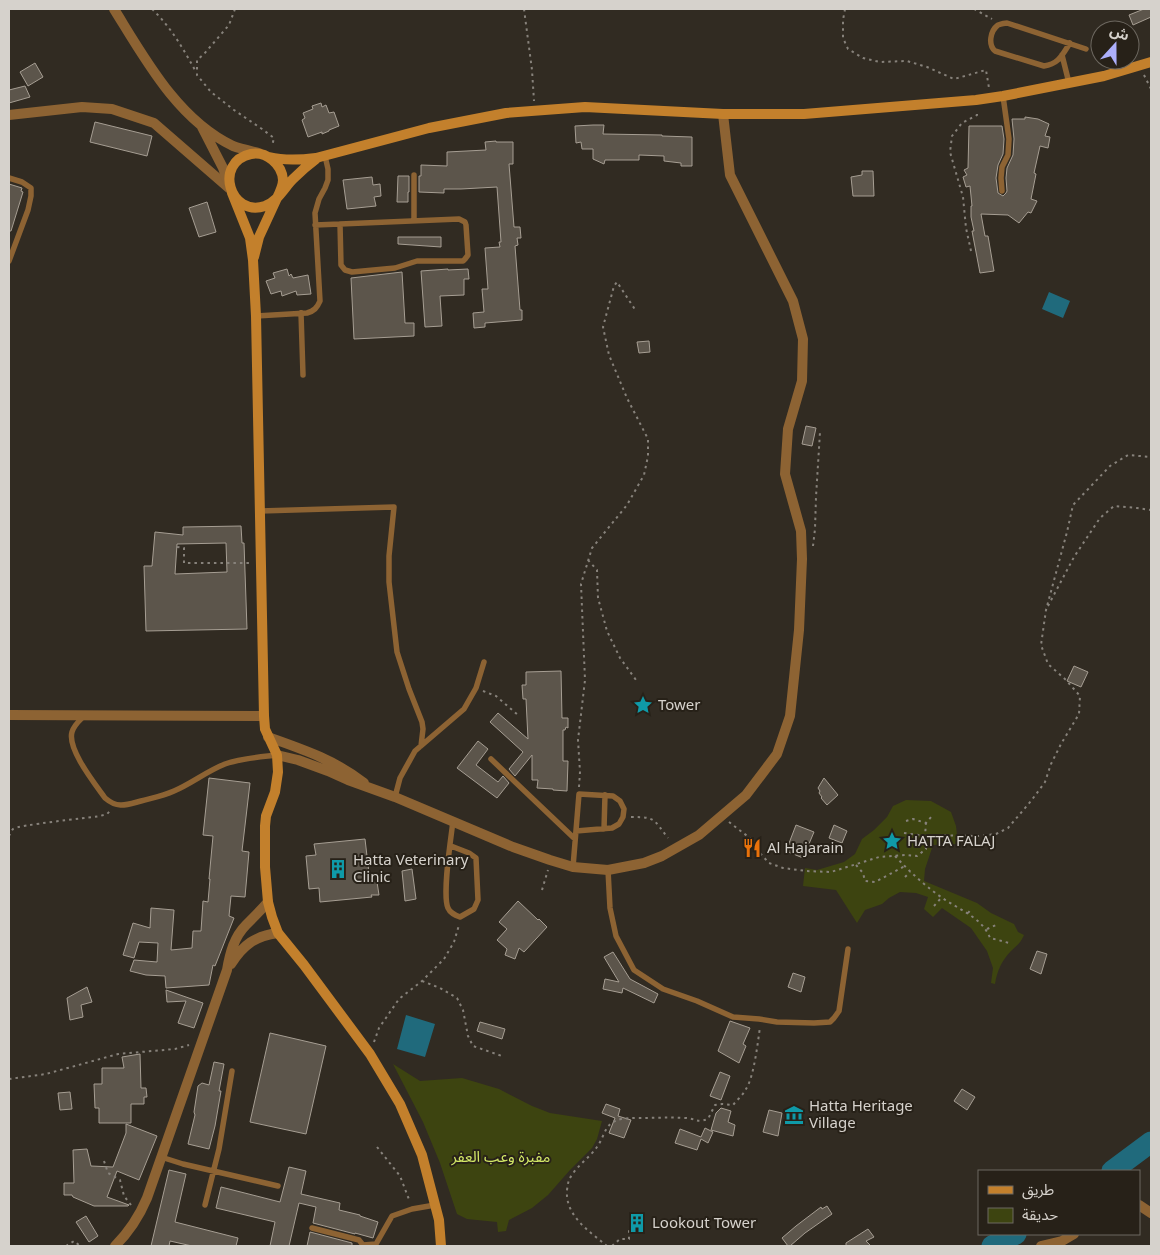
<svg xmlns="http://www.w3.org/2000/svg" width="1160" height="1255" font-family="'Noto Sans','Noto Sans Arabic',sans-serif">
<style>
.green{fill:#3d4410}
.water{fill:#206a7c}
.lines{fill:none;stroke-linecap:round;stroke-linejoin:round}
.river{stroke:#206a7c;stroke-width:21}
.building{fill:#5c554b;stroke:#a69e93;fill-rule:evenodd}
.path{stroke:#87827b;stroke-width:2;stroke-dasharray:2.5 4;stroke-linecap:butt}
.service{stroke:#8d6333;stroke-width:5.5}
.minor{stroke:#8d6333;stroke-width:10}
.tertiary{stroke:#8d6333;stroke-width:10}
.secondary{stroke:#c3802c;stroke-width:10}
.labels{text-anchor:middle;stroke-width:4;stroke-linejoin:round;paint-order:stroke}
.poi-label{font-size:15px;fill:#d6d2cc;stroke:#272118;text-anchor:start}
.park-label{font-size:15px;fill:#d4e967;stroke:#272118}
</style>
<rect width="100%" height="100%" fill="#312b22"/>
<path class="green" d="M906,800L931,801L951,812L956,826L958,844L933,845L925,869L924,881L977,903L991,913L1014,924L1018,932L1024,935C1020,944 1018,944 1011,951C1002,960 997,971 995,984L991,983L993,968L987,951L971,928L942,908L933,917L924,909L928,897L916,893L900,892L889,898L882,904L865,910L857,923L836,890L803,886L805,868L817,870L844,862L855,854L862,839L874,830L887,817L893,806Z
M393,1064L420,1081L462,1078L499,1089L532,1106L550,1113L602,1121L597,1139L592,1148L570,1170L548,1195L532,1208L509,1220L506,1231L498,1232L497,1222L467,1219L457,1214L440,1163L423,1122Z"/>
<path class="water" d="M1049,292L1070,301L1063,318L1042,309Z
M406,1015L435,1024L425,1057L397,1049Z"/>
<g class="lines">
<path class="river" d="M1112,1171L1151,1142
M992,1246L1016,1234"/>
</g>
<path class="building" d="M1144,9H1151V17L1133,25L1129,15Z
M35,63L43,77L28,86L20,72Z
M25,86L30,97L9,103V90Z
M321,103L322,107L326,105L329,113L334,112L339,126L329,130V131L322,134V132L308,137L302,120L305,118L303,113L313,109L312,106Z
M1025,117L1038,119L1049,124L1045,136L1050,137L1048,148L1040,146L1034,173L1036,174L1031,199L1037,201L1031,213L1028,212L1019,223L1008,215L981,214L985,236H988L994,271L980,273L972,231H974L971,217V206H972L970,186L966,187L963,177L967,175L964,170L968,168L969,126H1002L1004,139L1003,154L998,165L996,178L998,193L1003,196L1006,193L1007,191L1006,178L1007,168L1013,155L1014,139L1012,119H1025Z
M95,122L152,136L147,156L90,142Z
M593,125H604L603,134L662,135V136L692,137V166H681V163L664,161V156L639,155V160H605L604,164L593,159V149H582L581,142L576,143L575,126Z
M496,141V142H513V164H509L514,227H520L521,238H517L518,245L515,246L520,310H522V320L485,323V327L474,328L473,313L484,312L482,289H488L485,248L500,247L499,242H501L497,187L461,189H444V193L419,192V176H421V165L447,166V152L486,150L485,142Z
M862,171H873L874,196H853L851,177L862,175Z
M398,176H409V192H408V202H397Z
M372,177L373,185L380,184L381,196L374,197L376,206L347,209L343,180Z
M9,184L22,188L21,191L23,192L11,231H9Z
M207,202L216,232L199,237L189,208Z
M398,237H441V247L398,244Z
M287,269L289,276L291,274L293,278L308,275L311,294L297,295L296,291L282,296L281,291L271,294L266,281L275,278L273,273Z
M448,269V270L468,269L469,279H464V295L440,296L442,326L425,327L421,271Z
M402,272L405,323H414V336L354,339L351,278Z
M649,341L650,352L639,353L637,342Z
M806,426L816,428L812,446L802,444Z
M241,526L242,543H244L247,629L146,631L144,566H152L155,532L183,535V527ZM226,543L227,572L175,574L177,544Z
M1074,666L1088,672L1081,687L1067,681Z
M561,671L562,718H568V728L566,727L565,730H563V761H568L567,791L553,790V789L537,788L538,780H532V755L515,776L509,769L523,752L490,722L498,713L528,739L526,699H523L522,685H526V672Z
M478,741L488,749L476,765L498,782L503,776L509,783L497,798L457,768Z
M209,778L250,783L242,851L249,852L245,897L231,896L229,916L234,918L215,966L213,965L209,985L166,988L165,976L146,975L130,971L134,960L157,962L158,943L139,942L134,958L123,955L133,923L150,928L151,908L174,910L171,950L192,948L193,931H201L203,901L208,902L210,879H209L213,836L203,835Z
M824,778L838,795L827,805L821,798L822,797L819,793L820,791L818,788Z
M796,825L814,832L803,858L786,851Z
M834,825L847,831L842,843L829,838Z
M365,839L370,882H377L379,895H371L372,897L320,902L319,888L309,889L306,856L316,855L314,844Z
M412,869L416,899L405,901L402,871Z
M518,901L538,920L539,919L547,927L524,952L519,948L515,959L505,955L507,949L497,940L507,929L499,922Z
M1037,951L1047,954L1041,974L1030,969Z
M613,952L630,979L658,994L654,1003L623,988L622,993L603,989L605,979L619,982L604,957Z
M793,973L805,977L801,992L788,987Z
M87,987L92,1002L81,1005L83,1017L70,1020L67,998Z
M166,990L203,1003L194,1028L178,1023L186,1001L167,1002Z
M730,1021L750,1028L743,1044L746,1046L739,1063L718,1051Z
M480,1022L505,1029L502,1039L477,1031Z
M270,1033L326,1046L306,1134L250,1122Z
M140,1054L141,1088H146L147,1097H144V1104H131V1123H99V1108H95L94,1084H102V1068H124L122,1057Z
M214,1062L224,1064L219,1091H221L215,1126L209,1149L188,1144L195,1115L194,1112L198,1086L202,1083L209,1085Z
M720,1072L730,1076L721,1100L710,1096Z
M962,1089L975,1097L967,1110L954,1101Z
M70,1092L72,1109L60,1110L58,1093Z
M606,1104L620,1109L618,1116L631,1120L624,1138L609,1133L615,1118L602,1113Z
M721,1108L731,1111L728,1122L735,1125L733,1136L711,1130L716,1113Z
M769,1110L782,1113L778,1136L763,1132Z
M126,1124L157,1136L139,1180L117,1171L107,1197L129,1205L128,1206H94L73,1197L72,1195H64V1183H74L73,1150L87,1149L91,1166L113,1167L126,1133Z
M705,1128L713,1132L708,1143L701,1139L697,1150L675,1143L680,1129L701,1137Z
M289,1167L306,1171L301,1194L340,1203L339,1210L360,1215V1216L378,1222L373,1238L355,1233V1234L313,1223L316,1207L299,1203L289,1246H270L275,1222L216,1208L221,1187L280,1202Z
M169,1170L186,1174L175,1222L238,1238L236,1246H192L170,1241L169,1246H151Z
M827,1206L832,1214L805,1233L790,1246H788L782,1238L796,1226L821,1207L822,1209Z
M86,1216L98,1236L89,1242L76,1222Z
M631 1223a6 6 0 1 1 12 0a6 6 0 1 1-12 0Z
M868,1229L874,1237L866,1241L871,1246H846V1243Z
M310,1232L352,1243V1246H307Z"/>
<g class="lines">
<path class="path" d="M152,9C171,27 184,50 196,72
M235,9L229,25L204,54L197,60V75L211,92L234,110L262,129L274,138L272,146
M524,9L532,70L534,101
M845,9L843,20V38L848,49L863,58L880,62L907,61L927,67L954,79L986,70L989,88
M974,9L992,19
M1144,75L1151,89
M971,251L966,228L963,197L950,152L952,136L962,123L977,115V110
M813,546L815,529L816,497L820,432
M177,547L184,548V563H251
M588,560L597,570L598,598L607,631L620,658L636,680
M1048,606L1074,557L1100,518L1114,506L1137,508L1151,510
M483,691L496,696L518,715
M579,787L580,772L578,740L585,680L581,584L592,548L627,505L644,475L648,456V439L627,398L609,355L603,327L614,286L617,282L636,311
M631,817C656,817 653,819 668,838
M906,821L913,819L926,823L932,816
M729,822L755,842L759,852L769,863L783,868L806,871L831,872L879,857L905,855L917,856L926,849L925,836L934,835L978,836L996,834L1008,828L1031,801L1045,782L1051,764L1061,744L1079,714L1080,696L1066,680L1048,664L1041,645L1046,610L1067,532L1073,505L1110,466L1128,455L1151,457
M904,833L925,836L926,823
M9,836C10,834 11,831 13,829C17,825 88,818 100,816L107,814L111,810
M895,856C909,871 924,885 941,897C959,910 982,917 990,938L998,940L1009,943
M856,865L863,873L865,881L875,882L905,866
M905,877L910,872
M542,890L548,870
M934,906L942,897
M968,913L972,908
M987,929L996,925
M422,981L440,988L457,998L463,1010L468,1036L473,1046L502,1056
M374,1042L379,1028L399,999L422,981L444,959L454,942L459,925
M9,1079L46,1074L118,1054L175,1049L189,1045
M377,1147L400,1176L410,1202
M104,1161L108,1173L120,1180L124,1196L131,1205
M66,1246L74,1241L80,1246
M607,1246C589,1231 565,1216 567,1190C568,1184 568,1180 572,1175C578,1165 590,1157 597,1147C606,1134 604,1123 621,1119C627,1118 633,1118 640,1118C655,1118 670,1117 686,1118C697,1119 696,1123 708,1119L715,1105L722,1104L733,1105C737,1100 743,1095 746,1089C754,1077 758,1041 760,1027
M612,1246L620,1239H629V1227"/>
<path class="service" d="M1070,43C1062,55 1059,64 1044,66L995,51C988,45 990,31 998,25C1001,24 1004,23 1007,23L1086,49
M1062,55L1069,83
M9,178L22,182L31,188V196L28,210L9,261
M1002,191L1001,178L1002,167L1008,155L1009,139L1003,96
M459,219L465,222L466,225L468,255L465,259L463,261H417L395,268L352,272L345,270L341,265L340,224Z
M414,221V175
M315,225L340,224
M301,313L303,375
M256,316L307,313C314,311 317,308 320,301L315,213L319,199L325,188L328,180V169L325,156
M260,511L394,507L389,556V582L397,652L409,689L422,722L423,729L421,746
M84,716C79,721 74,725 72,732C67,749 95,784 105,798C118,809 126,805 141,801C152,798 163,796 174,791C191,784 207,771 225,764C242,758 260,757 277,755
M491,759L575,839
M395,797L400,778L415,751L464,709L476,688L484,662
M604,829L605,795
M451,846L469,853L476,858L478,900L474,909L460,917C455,915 450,913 448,908C442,895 451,838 453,821
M573,867C575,843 577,818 579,794L613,796L620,801L624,809L623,817L619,824L612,828L576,831
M608,870L610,908L616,936L634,970L663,989L697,1001L733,1017L759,1019L777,1022L814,1023L830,1022L834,1018L839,1011L848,949
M161,1157L183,1164L278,1186
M205,1205L219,1149L232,1071
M312,1228L359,1240L363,1245L376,1244L392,1216L412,1209L435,1205"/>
<path class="minor" d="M9,115L82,107L112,109L154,123L230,189
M9,715L264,716
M268,737C302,749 335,760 364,783
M277,755L298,760L328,771L348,780L395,797L513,847L550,860L573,867L608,870L644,863L662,856L699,835L746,795L777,754L790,716L799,630L802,559L801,531L785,474L788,429L802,381L803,339L793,301L730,175L723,114
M231,964C243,945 255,936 278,933
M1139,1205L1151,1213
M115,1246C129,1232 139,1217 147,1198L227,970C230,953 234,937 246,925C254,917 261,910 268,902
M1041,1246L1062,1241L1074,1234"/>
<path class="tertiary" d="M114,9C145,59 178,120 233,146C241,149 251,151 259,153
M202,127L223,168L229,185"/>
<path class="secondary" d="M269,157C285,161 300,160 316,158L429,128L506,113L585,107L723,114H804L976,100L1003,96L1104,76L1151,62
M232,193L250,238L253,260L256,316L264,716L265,729L277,755L278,772L275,792L266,816L265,826V867L268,902L272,917L278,933L304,965L370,1054L400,1104L422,1155L439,1220L441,1246
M277,198C280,192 283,186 283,180C282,164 266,151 251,154C213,162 230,218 265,206C278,201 284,188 293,179C300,172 308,165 316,159
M254,257L259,237L277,198"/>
</g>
<defs>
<g id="sight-bare" transform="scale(1.5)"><path d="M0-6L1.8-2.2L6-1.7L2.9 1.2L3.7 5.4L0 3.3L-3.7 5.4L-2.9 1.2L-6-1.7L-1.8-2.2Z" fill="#0f9aa8" stroke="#272118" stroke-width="2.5" paint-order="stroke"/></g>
<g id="restaurant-bare" transform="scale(1.5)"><path d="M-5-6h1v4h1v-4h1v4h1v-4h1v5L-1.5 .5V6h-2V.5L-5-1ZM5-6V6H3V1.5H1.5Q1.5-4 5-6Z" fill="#e8710a" stroke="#272118" stroke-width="2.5" paint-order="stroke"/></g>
<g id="building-bare" transform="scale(1.5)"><path d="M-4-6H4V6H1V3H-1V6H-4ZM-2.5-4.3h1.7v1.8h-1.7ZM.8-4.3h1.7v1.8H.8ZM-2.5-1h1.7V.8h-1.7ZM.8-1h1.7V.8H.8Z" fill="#0f9aa8" stroke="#272118" stroke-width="2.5" paint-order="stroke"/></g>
<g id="museum-bare" transform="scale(1.5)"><path d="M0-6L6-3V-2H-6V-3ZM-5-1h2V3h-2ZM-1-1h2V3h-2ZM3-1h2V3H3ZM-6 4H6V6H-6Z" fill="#0f9aa8" stroke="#272118" stroke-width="2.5" paint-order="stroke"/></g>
</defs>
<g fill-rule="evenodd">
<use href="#sight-bare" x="643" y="705"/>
<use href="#sight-bare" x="892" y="841"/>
<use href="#restaurant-bare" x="752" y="848"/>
<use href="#building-bare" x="338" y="869"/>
<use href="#museum-bare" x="794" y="1115"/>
<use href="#building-bare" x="637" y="1223"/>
</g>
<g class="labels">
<g class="poi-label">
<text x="658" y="710">Tower</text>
<text x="907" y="846">HATTA FALAJ</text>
<text x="767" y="853">Al Hajarain</text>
<text x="353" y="865">Hatta Veterinary<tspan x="353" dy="17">Clinic</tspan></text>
<text x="809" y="1111">Hatta Heritage<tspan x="809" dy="17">Village</tspan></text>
<text x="652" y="1228">Lookout Tower</text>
</g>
<g class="park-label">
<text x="501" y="1162">مفبرة وعب العفر</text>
</g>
</g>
<rect width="1160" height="1255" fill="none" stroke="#d6d2cc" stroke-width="20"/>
<rect x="978" y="1170" width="162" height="65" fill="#272118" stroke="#6d6860"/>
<rect x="988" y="1186" width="25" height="8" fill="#c3802c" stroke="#6d6860"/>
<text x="1022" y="1195" font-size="15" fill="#d6d2cc">طريق</text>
<rect x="988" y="1208" width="25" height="15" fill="#3d4410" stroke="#6d6860"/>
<text x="1022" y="1220" font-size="15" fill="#d6d2cc">حديقة</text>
<g transform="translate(1115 45) rotate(21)"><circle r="24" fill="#272118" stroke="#6d6860"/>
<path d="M0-4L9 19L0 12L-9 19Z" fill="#acaffb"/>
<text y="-8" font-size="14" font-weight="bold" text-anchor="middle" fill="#d6d2cc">ش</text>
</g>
</svg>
